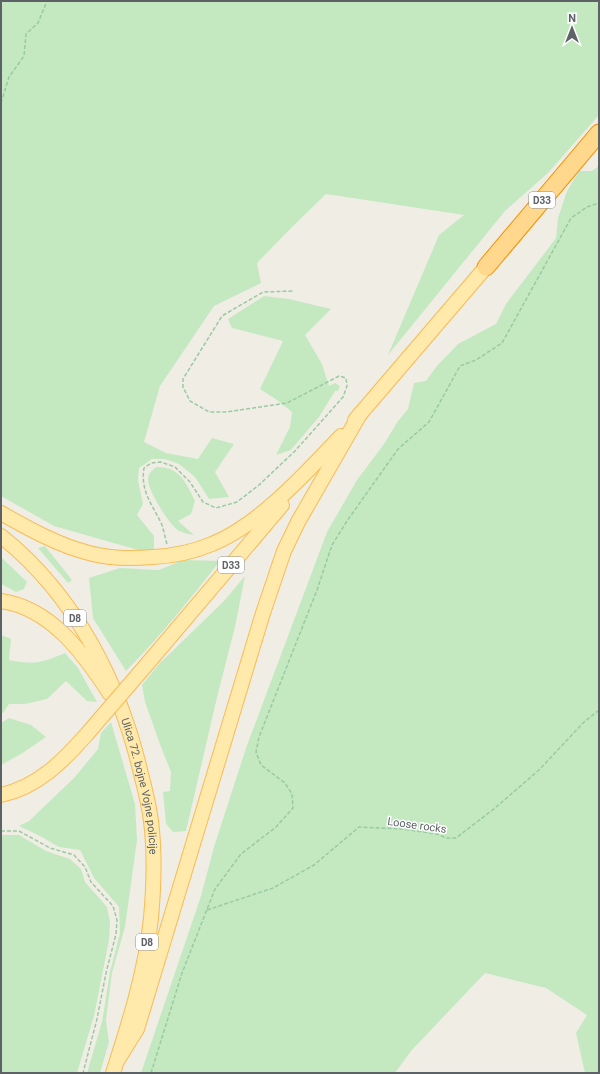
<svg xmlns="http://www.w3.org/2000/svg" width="600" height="1074" font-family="Roboto,sans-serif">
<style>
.green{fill:#c4e9c1}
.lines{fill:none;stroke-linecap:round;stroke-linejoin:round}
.primary-casing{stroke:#f9bb55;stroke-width:16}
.highway-casing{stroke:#f59100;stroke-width:19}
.path{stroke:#99caa2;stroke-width:1.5;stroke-dasharray:4 2;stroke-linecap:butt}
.primary{stroke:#ffe9ab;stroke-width:14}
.highway{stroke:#ffd78d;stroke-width:17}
.primary-bridge-casing{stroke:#f9bb55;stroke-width:16;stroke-linecap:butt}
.primary-bridge{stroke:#ffe9ab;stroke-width:14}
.labels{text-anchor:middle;stroke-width:3;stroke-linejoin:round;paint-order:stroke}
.shield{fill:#fff;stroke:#8e9195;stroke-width:1}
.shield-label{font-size:10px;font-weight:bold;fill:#5d6267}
.street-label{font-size:11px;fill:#5d6267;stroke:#fff}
</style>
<rect width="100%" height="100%" fill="#f0ede5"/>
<path class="green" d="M1,1H599V115L548,173L505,211L388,355L439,235L464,215L326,194L291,228L257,263L261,283L214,306L160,386L144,442L166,453L198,459L212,438L234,444L215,472L229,497L209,499L195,477L179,464L165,459H152L139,468L138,480L143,504L137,515L154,536V550H138L54,526L1,496Z
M599,166V1073H585L576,1033L587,1015L546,988L485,973L411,1051L395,1073H141L201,896L214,847L246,748L327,532L357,480L384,444L398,421L408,409L414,383L426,381L436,367L458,344L496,324L506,304L556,238L558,218L567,191L579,171H592Z
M264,296L289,299L331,309L305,335L322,364L329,386L335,383L340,386L338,391H335L319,417L291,450L276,455L290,427L292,412L277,400L260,389L283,341L232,328L228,319Z
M156,467C179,466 186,482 195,501L191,514L178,521L194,535C189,534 183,533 179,531C170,526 148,491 148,480C148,474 151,471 156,467Z
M45,546L72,580L68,583L38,548Z
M1,557L27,582L24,589L16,592L1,584Z
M183,560L220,561C190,599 160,637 126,671L93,618L89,578L120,568L159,570Z
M245,576L235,627L218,693L186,831L173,832L166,824L163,792L170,791L171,772L161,747L145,702L142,685L159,664L224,601Z
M1,635L11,639L9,660C35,665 41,663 65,653L78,668L97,702L87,701L66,681L47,699L25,704H9L3,713L1,714Z
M9,718L31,725L46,737L21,754L1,765V723Z
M111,722L135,804L137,840L125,927L112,973L106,1020L109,1042L100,1073H87L102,1022L110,972L120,933L119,907L94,878L80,850L59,847L40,836L19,826L29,821L74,778L98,749L101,733Z
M1,835H19L46,851L70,859L81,869L85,882L107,907L110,922L109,940L94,1016L77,1073H1Z"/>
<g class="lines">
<g class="primary-casing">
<g id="primary">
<path d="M355,420L486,267"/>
<path d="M1,513C29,529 58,545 89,553C110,559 131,559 153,557C173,556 193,552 212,544C258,526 307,472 341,436"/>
<path id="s1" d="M1,536C75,595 120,683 141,774C145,789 149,805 151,821C155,853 154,885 151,918C146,970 129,1023 113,1073"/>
<path d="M1,601C51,608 84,654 110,694"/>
<path d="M148,663L282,505"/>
<path d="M1,795C38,787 63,761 87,734"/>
<path d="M117,1061L137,1029L263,613L284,551L298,522L360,414"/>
</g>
</g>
<g class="highway-casing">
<path id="highway" d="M486,267L599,133"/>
</g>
<path class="path" d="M1,103L9,77L24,56L26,34L38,23L47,1
M167,544C165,538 164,531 162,525C153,505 140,492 144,468L151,463L161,462L175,467L190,482L203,502L216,508L237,502L259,485L295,451L343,397L347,386L346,378L339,376L287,403L226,412H209L190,401L183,387V379L222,316L263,292L294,291
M1,831H19L50,848L74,855L85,867L91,882L113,906L117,920L116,934L106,973L97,1019L83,1073
M207,910L273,888L314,865L359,827L402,829L437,834L446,838H456L495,808L539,770L583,723L599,710
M151,1073L182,973L215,889L241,854L276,827L293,808L292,794L285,783L261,765L256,752L259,737L317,590L332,545L347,521L398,449L429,422L460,366L476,360L502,343L571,218L587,207L599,203"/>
<use href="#primary" class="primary"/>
<use href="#highway" class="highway"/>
<g class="primary-bridge-casing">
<path id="primary-bridge" d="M87,734L148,663"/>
</g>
<use href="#primary-bridge" class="primary-bridge"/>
</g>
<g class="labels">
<g class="shield">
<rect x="529" y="192" width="26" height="16" rx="3"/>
<rect x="218" y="557" width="26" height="16" rx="3"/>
<rect x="64" y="610" width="22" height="16" rx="3"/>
<rect x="136" y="934" width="22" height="16" rx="3"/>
</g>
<g class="shield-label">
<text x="542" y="204">D33</text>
<text x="231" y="569">D33</text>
<text x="75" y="622">D8</text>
<text x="147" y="946">D8</text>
</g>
<g class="street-label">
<text dy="4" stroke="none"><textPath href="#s1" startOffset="293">Ulica 72. bojne Vojne policije</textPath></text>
<text transform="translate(417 825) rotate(8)" y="4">Loose rocks</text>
</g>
</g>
<rect width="600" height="1074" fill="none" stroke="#5d6267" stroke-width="4"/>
<g transform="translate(572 28)" stroke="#ffffff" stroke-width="3" paint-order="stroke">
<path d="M0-3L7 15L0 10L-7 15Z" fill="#5d6267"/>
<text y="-6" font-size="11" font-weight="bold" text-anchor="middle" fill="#5d6267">N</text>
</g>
</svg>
